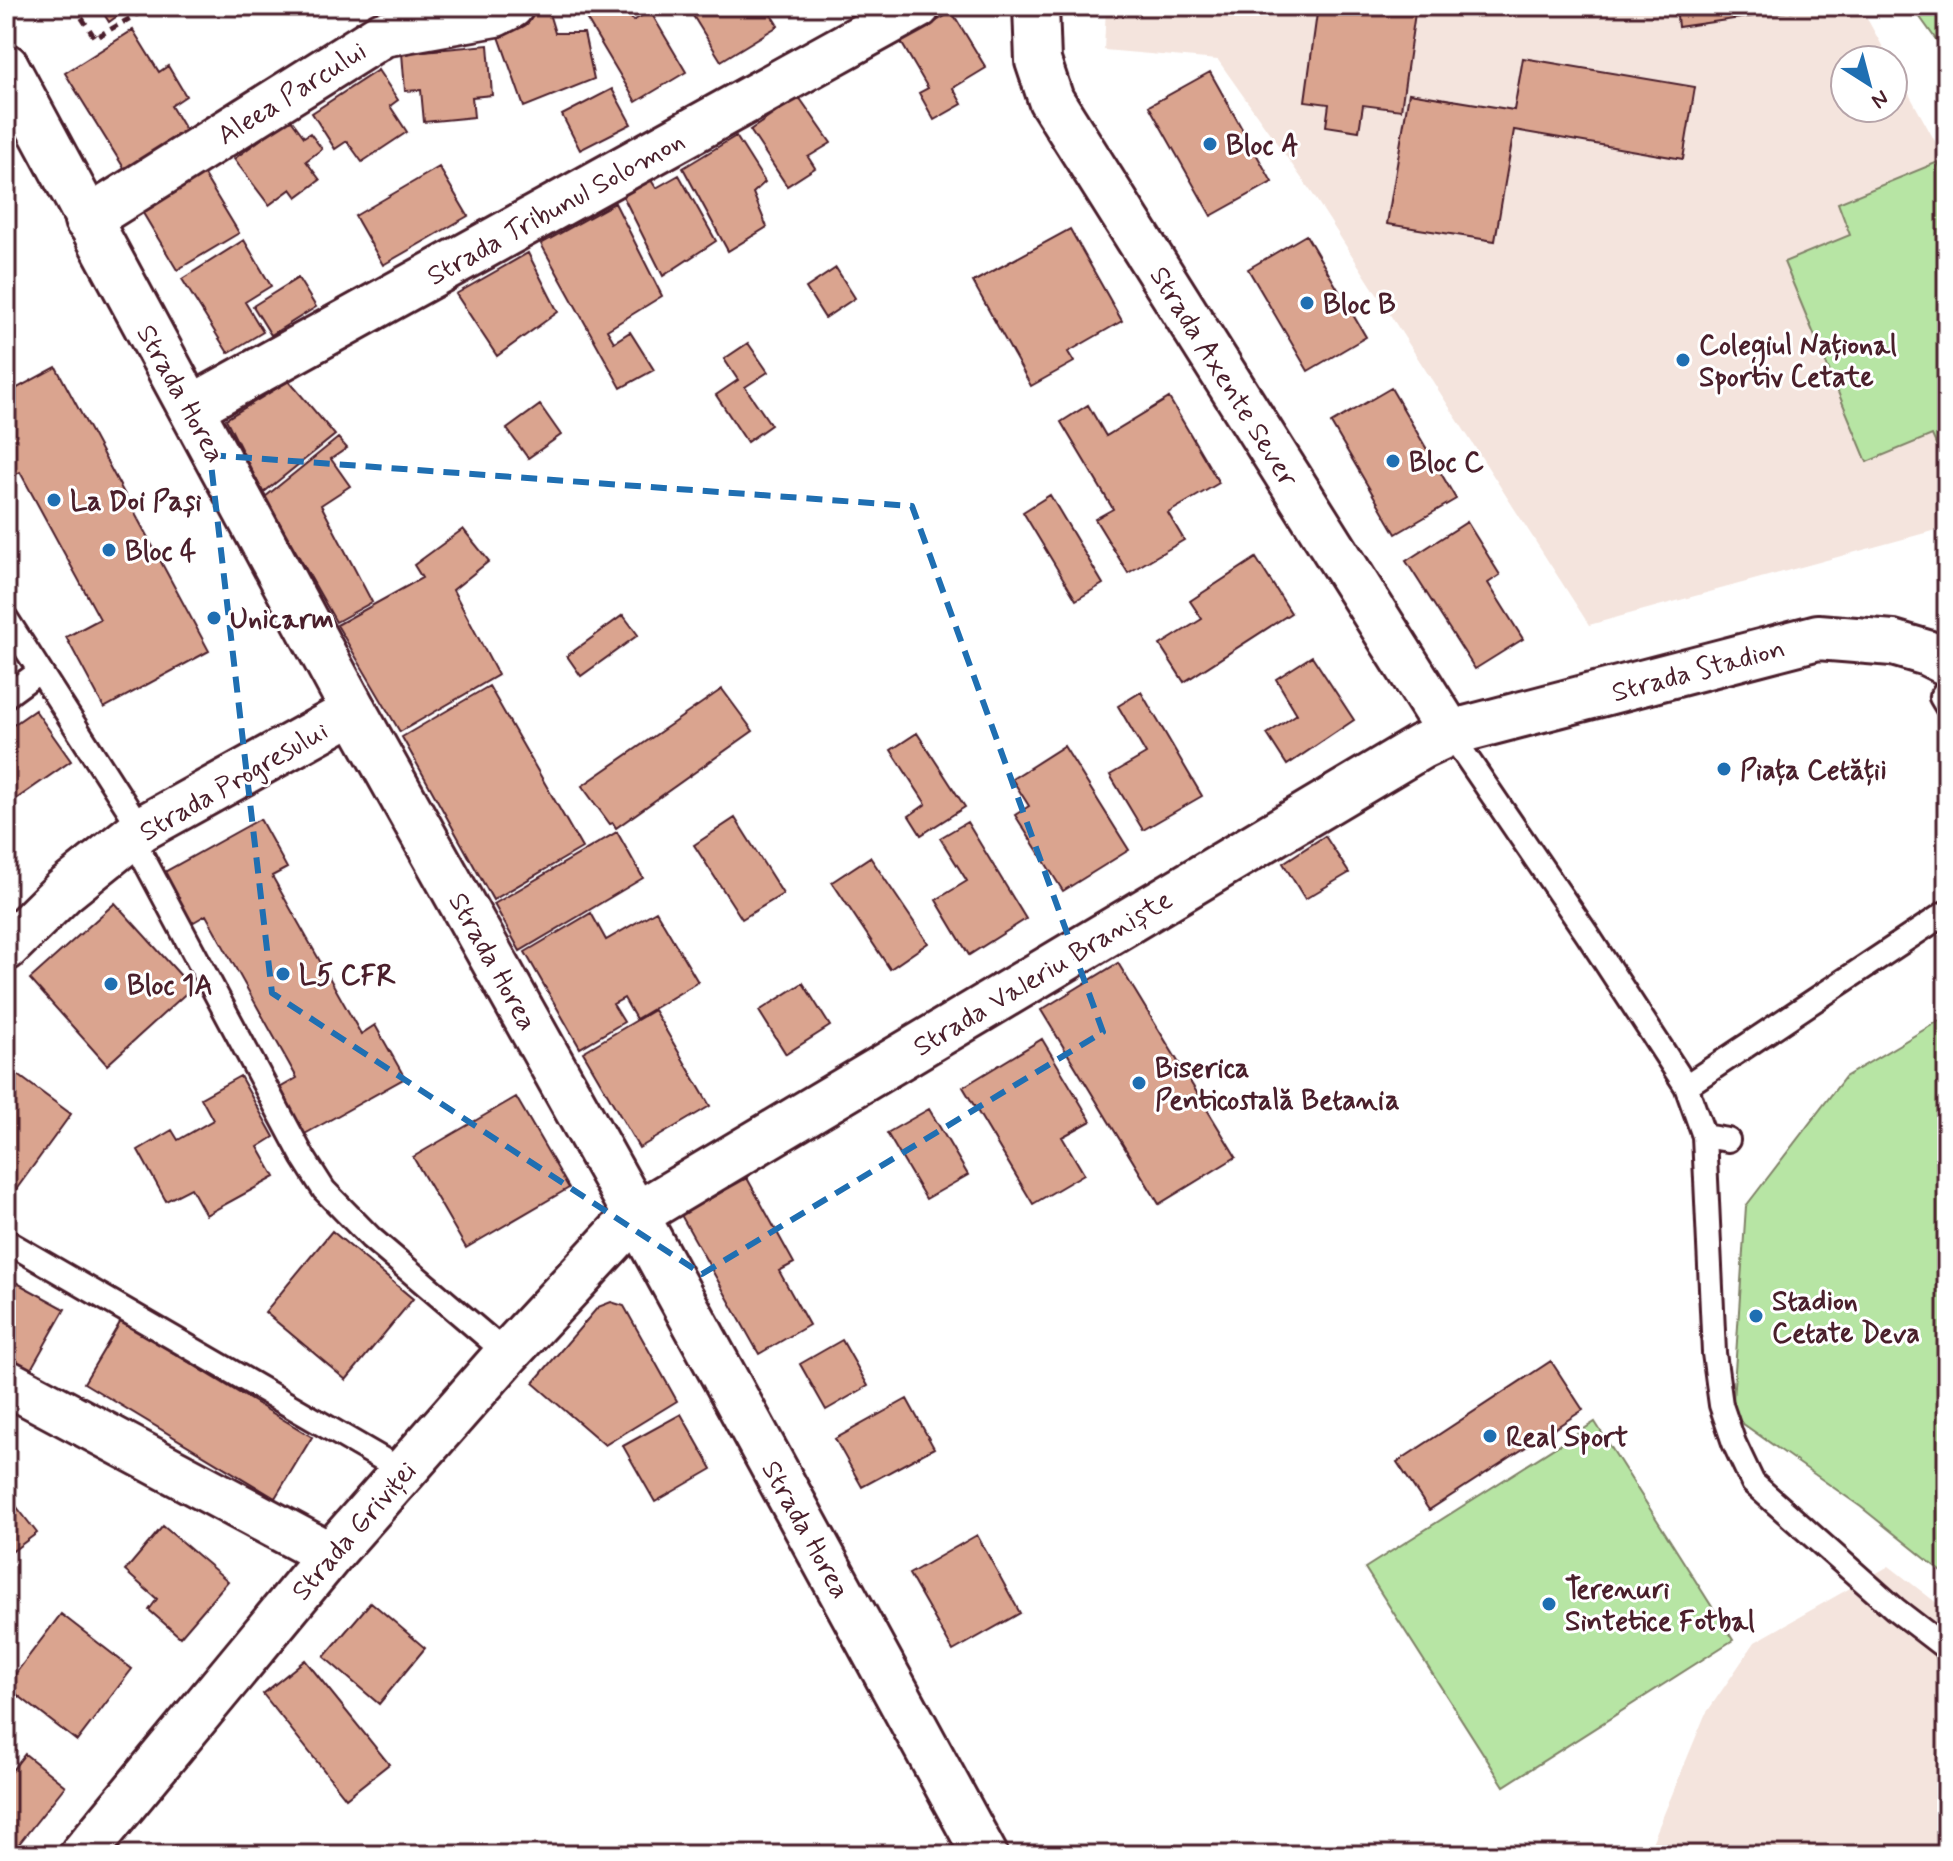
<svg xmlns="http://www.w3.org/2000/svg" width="1953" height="1861" font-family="Mynerve,sans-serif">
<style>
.built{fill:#f4e4dd}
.green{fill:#b7e5a4;stroke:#808268;stroke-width:2}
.building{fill:#daa48f;stroke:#4a1f2b;stroke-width:2}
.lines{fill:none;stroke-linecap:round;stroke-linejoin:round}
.service-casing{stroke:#4a1f2b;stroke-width:28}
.minor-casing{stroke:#4a1f2b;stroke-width:50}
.secondary-casing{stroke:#4a1f2b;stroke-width:50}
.path{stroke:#4a1f2b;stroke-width:5;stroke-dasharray:8 6;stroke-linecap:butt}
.service{stroke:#fff;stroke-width:22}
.minor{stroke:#fff;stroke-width:44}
.secondary{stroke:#fff;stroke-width:44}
.marked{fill:none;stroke:#1f6fb2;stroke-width:6;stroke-dasharray:16 10;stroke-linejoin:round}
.poi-dot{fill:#1f6fb2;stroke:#fff;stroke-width:3}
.labels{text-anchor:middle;stroke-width:6;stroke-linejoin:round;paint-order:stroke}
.street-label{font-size:28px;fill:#4a1f2b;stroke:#fff}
.poi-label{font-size:28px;font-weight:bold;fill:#4a1f2b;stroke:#fff;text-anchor:start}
</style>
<rect width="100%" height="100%" fill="#fff"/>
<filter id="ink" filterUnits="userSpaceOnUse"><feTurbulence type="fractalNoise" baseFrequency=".0125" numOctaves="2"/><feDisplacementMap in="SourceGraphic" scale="16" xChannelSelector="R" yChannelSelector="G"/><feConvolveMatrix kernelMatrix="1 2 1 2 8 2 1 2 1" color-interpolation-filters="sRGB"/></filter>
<g filter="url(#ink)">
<path class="built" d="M1106,6H1860L1890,60H1845V108H1893V65L1947,163V527L1589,625L1312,193L1218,60L1104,50Z
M1889,1566L1947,1611V1855H1647L1705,1715L1755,1642Z"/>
<path class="green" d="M1912,6H1947V55Z
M1938,162L1947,184V469L1932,435L1867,462L1784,262L1850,235L1838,203Z
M1947,1016V1576L1861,1507L1732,1416L1746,1206L1845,1077Z
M1595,1422L1733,1640L1504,1786L1365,1568Z"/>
<path class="building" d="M99,6H131L109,22Z
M232,6H298V9L232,12Z
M606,6H624L633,21L650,11L686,72L636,102L586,18Z
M687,6H770L767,8L778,26L721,61Z
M1318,6H1416L1401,110L1363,105L1359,131L1326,126L1329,104L1305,101Z
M1676,6H1816V7L1678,27Z
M548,10L555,33H584L594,79L524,107L496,28Z
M952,12L986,68L953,88L962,104L934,120L919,93L928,88L901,42Z
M133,30L159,72L168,66L186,96L171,106L186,131L168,143L172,149L129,176L65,73Z
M488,45L492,95L472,97L474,117L424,122L421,90L405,91L402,53Z
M1523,58L1695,87L1683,159L1514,130L1495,241L1387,224L1409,93L1514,110Z
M378,70L398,100L390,106L407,132L362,162L347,141L335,149L312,113Z
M1210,72L1272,182L1211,216L1149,106Z
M612,89L631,124L580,150L562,115Z
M799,97L831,143L808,157L815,168L787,186L750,130Z
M290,118L304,137L310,133L322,149L306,161L320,180L297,197L291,189L269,205L234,159Z
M736,136L765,182L753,193L767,227L728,251L683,168Z
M198,165L239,233L177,270L137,203Z
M439,167L468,216L383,265L355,216Z
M679,175L716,241L663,276L622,194L649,177L656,188Z
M615,203L662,296L607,330L614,342L630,332L654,370L621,388L541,244Z
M1070,229L1122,321L1068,352L1074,362L1031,386L973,282Z
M1306,235L1366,337L1308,371L1248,269Z
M244,240L271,286L245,302L263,332L228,353L182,279Z
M528,253L558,312L497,356L456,294Z
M836,268L855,298L825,318L806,288Z
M298,278L316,307L271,335L253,306Z
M748,343L768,372L745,387L771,425L747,442L716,395L738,380L724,359Z
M56,367L209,651L104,708L66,637L100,619L20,472L6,480V394Z
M289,381L335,435L263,493L226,419Z
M1391,388L1456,499L1396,534L1331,423Z
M1169,398L1219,483L1168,513L1184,540L1128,573L1095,519L1113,509L1061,422L1088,405L1106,436Z
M540,405L561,435L528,458L507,429Z
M338,438L347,448L331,459L350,486L321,505L372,602L336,622L265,497Z
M1050,495L1103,584L1076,600L1023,512Z
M1467,522L1500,575L1488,583L1523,639L1475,669L1406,561Z
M463,529L489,561L453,590L498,675L400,732L337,625L422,578L414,565Z
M1256,558L1291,613L1184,682L1160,645L1202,619L1190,601Z
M623,615L638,635L581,676L567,656Z
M1312,656L1354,720L1287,765L1267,734L1297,714L1276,679Z
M489,686L582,848L493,900L402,737Z
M722,689L753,731L616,828L613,823L610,824L582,786Z
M1141,692L1202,796L1143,830L1110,775L1146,754L1118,706Z
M35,710L71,761L6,806V730Z
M917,733L965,807L921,835L909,816L926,804L891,750Z
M1064,746L1129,850L1063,891L1015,815L1029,806L1012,779Z
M735,818L783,894L742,919L694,845Z
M260,819L287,868L272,876L361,1034L375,1025L405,1078L303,1135L278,1089L297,1078L206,915L192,923L163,873Z
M967,822L1026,919L969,955L936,900L967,881L940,838Z
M617,832L643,878L520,951L494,904Z
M1325,836L1349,873L1305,899L1283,863Z
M870,857L928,943L890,969L832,882Z
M115,903L192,988L107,1065L30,979Z
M656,911L698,982L636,1019L624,998L613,1004L624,1022L580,1048L525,952L591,913L606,940Z
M1118,963L1236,1157L1159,1204L1041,1010Z
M803,983L830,1026L786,1054L759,1011Z
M654,1010L710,1106L639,1148L583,1052Z
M1042,1039L1091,1121L1062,1137L1084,1174L1033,1204L963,1087Z
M6,1066L71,1114L7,1202L6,1201Z
M240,1076L274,1137L258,1147L275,1177L206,1215L191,1188L166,1201L138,1150L172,1130L178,1140L213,1120L201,1098Z
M516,1097L569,1188L466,1248L413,1157Z
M929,1109L968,1175L926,1199L887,1133Z
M747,1178L794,1263L779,1271L809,1325L759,1354L681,1215Z
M332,1231L413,1299L346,1380L265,1312Z
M6,1277L65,1309L31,1369L6,1355Z
M611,1302L624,1306L677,1401L605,1445L533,1383L598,1307Z
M121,1321L312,1437L275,1498L84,1383Z
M842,1340L868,1386L826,1410L800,1364Z
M1551,1361L1583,1410L1429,1510L1397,1462Z
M907,1399L934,1448L862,1487L835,1439Z
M681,1414L712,1469L655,1502L623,1446Z
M6,1493L37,1533L6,1556Z
M163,1526L228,1581L180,1637L149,1610L157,1599L125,1571Z
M977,1535L1020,1613L953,1651L909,1574Z
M371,1602L425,1648L379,1704L324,1657Z
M61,1614L132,1669L77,1741L6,1686Z
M305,1660L389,1764L346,1798L263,1694Z
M25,1754L65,1786L10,1855H6V1778Z"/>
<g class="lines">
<g class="service-casing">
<path id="service" d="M6,618L141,829
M1947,688L1941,697L1947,707
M6,696L40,671
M1450,733L1587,934L1686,1086L1704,1136L1714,1353L1721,1405L1734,1443L1753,1483L1895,1609L1947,1649
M132,837L303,1157L324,1190L371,1238L507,1354
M1686,1086L1947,912
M1704,1136L1728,1140
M6,1241L403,1471"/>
</g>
<g class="minor-casing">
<path id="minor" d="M1036,6L1038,61L1051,100L1450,733
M87,220L383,34L495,14L511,6
M191,408L918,6
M6,948L64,891L141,829L354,711
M6,1382L330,1555
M82,1855L330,1555L507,1354L636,1215L1420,747L1450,733L1818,637L1893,643L1927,653L1947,663"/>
</g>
<g class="secondary-casing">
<path id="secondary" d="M6,66L354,711L636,1215L985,1855"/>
</g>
<path class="path" d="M74,6L95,38L152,6"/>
<use href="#service" class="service"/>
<use href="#minor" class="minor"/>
<use href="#secondary" class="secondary"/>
</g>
</g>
<path class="marked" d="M210,455L912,506L1103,1032L702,1274L272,993Z"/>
<g class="poi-dot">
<circle cx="1210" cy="144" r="8"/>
<circle cx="1307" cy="303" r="8"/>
<circle cx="1683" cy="360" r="8"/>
<circle cx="1393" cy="461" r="8"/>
<circle cx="54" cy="500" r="8"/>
<circle cx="109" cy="550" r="8"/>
<circle cx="214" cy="618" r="8"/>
<circle cx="1724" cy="769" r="8"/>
<circle cx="283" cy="974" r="8"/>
<circle cx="111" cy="984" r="8"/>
<circle cx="1139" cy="1083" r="8"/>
<circle cx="1756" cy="1316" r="8"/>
<circle cx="1490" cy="1436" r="8"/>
<circle cx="1549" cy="1604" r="8"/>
</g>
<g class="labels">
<g class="street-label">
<text transform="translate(291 92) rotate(-32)" y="10">Aleea Parcului</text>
<text transform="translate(555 207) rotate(-29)" y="10">Strada Tribunul Solomon</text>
<text transform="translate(1225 376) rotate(58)" y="10">Strada Axente Sever</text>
<text transform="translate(182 393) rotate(61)" y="10">Strada Horea</text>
<text transform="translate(1698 669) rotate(-15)" y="10">Strada Stadion</text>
<text transform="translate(233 780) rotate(-30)" y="10">Strada Progresului</text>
<text transform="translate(494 961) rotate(61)" y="10">Strada Horea</text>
<text transform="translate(1042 972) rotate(-31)" y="10">Strada Valeriu Braniște</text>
<text transform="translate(807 1529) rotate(61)" y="10">Strada Horea</text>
<text transform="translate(353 1530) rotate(-49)" y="10">Strada Griviței</text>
</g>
<g class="poi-label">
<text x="1226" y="154">Bloc A</text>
<text x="1323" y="313">Bloc B</text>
<text x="1699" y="354">Colegiul Național<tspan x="1699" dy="32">Sportiv Cetate</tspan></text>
<text x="1409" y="471">Bloc C</text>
<text x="70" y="510">La Doi Pași</text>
<text x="125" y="560">Bloc 4</text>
<text x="230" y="628">Unicarm</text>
<text x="1740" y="779">Piața Cetății</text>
<text x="299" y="984">L5 CFR</text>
<text x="127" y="994">Bloc 1A</text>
<text x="1155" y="1077">Biserica<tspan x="1155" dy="32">Penticostală Betania</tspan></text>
<text x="1772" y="1310">Stadion<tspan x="1772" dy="32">Cetate Deva</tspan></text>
<text x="1506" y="1446">Real Sport</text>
<text x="1565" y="1598">Terenuri<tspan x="1565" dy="32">Sintetice Fotbal</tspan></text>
</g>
</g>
<rect width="1953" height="1861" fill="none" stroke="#fff" stroke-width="32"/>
<rect x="16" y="16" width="1921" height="1829" fill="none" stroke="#4a1f2b" stroke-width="3" filter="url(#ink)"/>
<g transform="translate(1869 84) rotate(144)"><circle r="38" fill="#ffffff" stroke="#b7a5aa" stroke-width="2"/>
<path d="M0-6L14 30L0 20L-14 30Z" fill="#1f6fb2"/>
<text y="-12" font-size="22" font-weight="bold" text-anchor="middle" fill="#4a1f2b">N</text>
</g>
</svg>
